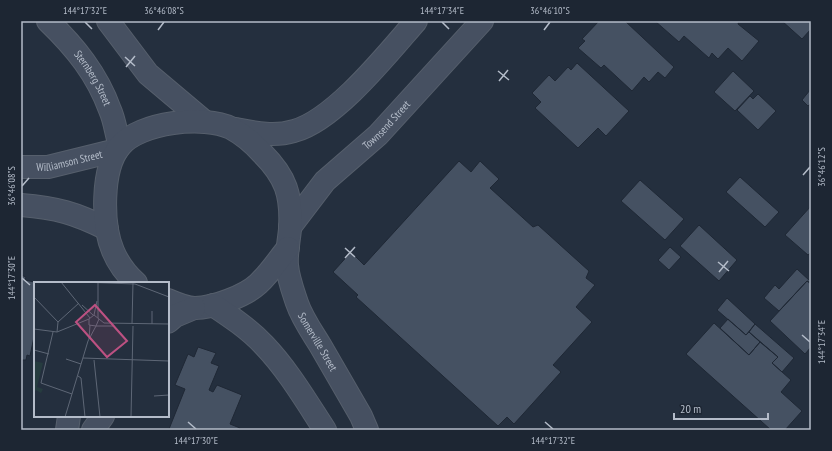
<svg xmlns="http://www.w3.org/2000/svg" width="832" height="451" font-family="'PT Sans Narrow',sans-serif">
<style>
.building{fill:#455162;stroke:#1f2835}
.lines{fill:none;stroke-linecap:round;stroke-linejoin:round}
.secondary-casing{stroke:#565f6c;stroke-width:24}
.secondary{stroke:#465061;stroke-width:22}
.ticks{fill:none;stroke:#b4bcc9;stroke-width:1.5}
.labels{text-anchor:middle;stroke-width:3.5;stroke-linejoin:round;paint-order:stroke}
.street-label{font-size:11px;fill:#b4bcc9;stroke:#1d2633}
.inset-road{fill:none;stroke:#5e6776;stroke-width:1}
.view{fill:#bd5182;fill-opacity:0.15;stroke:#bd5182;stroke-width:2}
.inset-edge{fill:none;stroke:#b4bcc9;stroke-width:2}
.neatline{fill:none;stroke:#b4bcc9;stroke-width:1.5}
.ticks-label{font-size:10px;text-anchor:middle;fill:#b4bcc9}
</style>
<rect width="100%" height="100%" fill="#242f3e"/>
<path class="building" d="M599,21H625L674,67L665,78L658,72L649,82L644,77L632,91L604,65L601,68L578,48L585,41L582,39Z
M655,21H739L738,24L759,41L742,61L728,48L718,59L712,53L709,58L684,36L679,42Z
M782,21H811V29L802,39Z
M577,63L629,111L606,136L598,128L578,148L535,108L541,102L532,93L549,75L555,81L568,67L571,70Z
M733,71L754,91L735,111L714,92Z
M810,90L811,103L808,106L802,100Z
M758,94L776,111L758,130L737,110L750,96L753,99Z
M459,161L471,172L480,161L499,179L490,188L533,227L538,225L589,271L586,278L595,285L576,307L592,322L553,365L561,372L514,424L507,417L498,426L356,297L358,295L333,272L351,252L364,265Z
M740,177L779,212L765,227L726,192Z
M640,180L684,219L665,240L621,201Z
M811,206V252L808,255L785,235Z
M699,225L737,260L719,281L680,246Z
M670,247L681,257L669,270L658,260Z
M797,269L810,281L809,282L807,281L779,311L764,298L775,285L779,289Z
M21,275L26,277L25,280L39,283H35V332L30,356L27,355L26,360H21Z
M807,281L811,284V347L805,354L770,321Z
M727,298L755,324L746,335L717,310Z
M728,319L746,335L749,332L760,342L749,355L720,328Z
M714,323L749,355L760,342L778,357L772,363L791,380L781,392L802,411L785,430H771L686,354Z
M755,324L794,358L782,372L772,363L778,357L749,332Z
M198,347L216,353L211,363L219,366L209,390L213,392L217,385L242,395L230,424L240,428L239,430L169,429L185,389L175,385L188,354L194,357Z"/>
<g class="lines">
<g class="secondary-casing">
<g id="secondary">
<path id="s1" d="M48,21C75,47 97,74 110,110C115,121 116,134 120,146"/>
<path d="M108,21L148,74L205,122"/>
<path d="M236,129C256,133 274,137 294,131C335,120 388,53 416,21"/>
<path id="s2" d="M21,167H48L117,150"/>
<path d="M21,205C57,208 75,213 107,229"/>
<path id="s3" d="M290,227L325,181L378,135L482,21"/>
<path id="s4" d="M136,283C126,274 118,263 113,251C102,225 101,169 120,146C140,122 204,115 231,128C242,134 254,144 262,153C286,177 292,195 290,229C289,241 286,253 287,265C288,278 293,291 297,303C302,318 312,332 320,345C334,369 347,392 361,416L367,430"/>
<path d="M168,300C175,303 187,308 195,308C213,308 245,296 258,284C270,273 278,260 288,248"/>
<path d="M213,305C231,317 249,329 264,345C288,370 306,401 325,430"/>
<path d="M168,322L175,316L194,308"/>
<path d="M67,430L69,416"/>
<path d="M93,430L103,416"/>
</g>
</g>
<use href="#secondary" class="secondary"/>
</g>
<path class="ticks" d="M85,22L92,29M442,22L449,29M158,30L164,22M544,30L550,22M125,57L135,66M126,67L135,56M498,71L509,80M499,81L508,70M803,175L810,167M22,186L29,178M345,248L355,257M345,258L355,247M718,262L729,271M719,272L728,261M22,278L30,285M802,335L810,342M188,422L196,429M545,422L553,429"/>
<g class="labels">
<g class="street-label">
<text dy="4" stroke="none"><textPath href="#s1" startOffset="73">Sternberg Street</textPath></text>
<text dy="4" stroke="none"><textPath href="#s3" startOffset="141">Townsend Street</textPath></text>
<text dy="4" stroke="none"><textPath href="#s2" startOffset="49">Williamson Street</textPath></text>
<text dy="4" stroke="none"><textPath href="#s4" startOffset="510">Somerville Street</textPath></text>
</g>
</g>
<g transform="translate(34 282)">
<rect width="135" height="135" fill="#242f3e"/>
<path d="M0,79L9,81L3,105L9,107L7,111L2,108L0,111Z" fill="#263c3f"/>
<path class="inset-road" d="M27,0L56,36M46,0L101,2L135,15M64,0V36M0,15L24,40M48,23L59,33M60,33L63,19M65,37L62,44L55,43V37L60,33L70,41L135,42M98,42L99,0M118,42V29M62,44H80M0,47L23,50L55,37M19,50L7,101L38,112M23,50L24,40L45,21M55,57L56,43M0,68L15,72M49,76L135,79M32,77L47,82M60,78L66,135M44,94L47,96L51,135M120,114L135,113M31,135L54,59L62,44M97,135L99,44"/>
<path class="view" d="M61,23L93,59L73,75L42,40Z"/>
<rect width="135" height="135" class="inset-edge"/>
</g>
<rect width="832" height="451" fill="none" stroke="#1d2633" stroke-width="44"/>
<path d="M674 413v6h94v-6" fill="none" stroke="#b4bcc9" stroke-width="2"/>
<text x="680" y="413" font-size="12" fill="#b4bcc9" stroke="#1d2633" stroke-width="3" paint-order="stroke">20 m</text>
<rect x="22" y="22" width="788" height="407" class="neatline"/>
<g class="ticks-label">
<text x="85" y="14">144°17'32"E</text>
<text x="164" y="14">36°46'08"S</text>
<text x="442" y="14">144°17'34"E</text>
<text x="550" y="14">36°46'10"S</text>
<text transform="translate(821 167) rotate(-90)" y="4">36°46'12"S</text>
<text transform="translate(11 186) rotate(-90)" y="4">36°46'08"S</text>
<text transform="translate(11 278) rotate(-90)" y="4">144°17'30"E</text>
<text transform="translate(821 342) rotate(-90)" y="4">144°17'34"E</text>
<text x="196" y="444">144°17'30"E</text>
<text x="553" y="444">144°17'32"E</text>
</g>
</svg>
